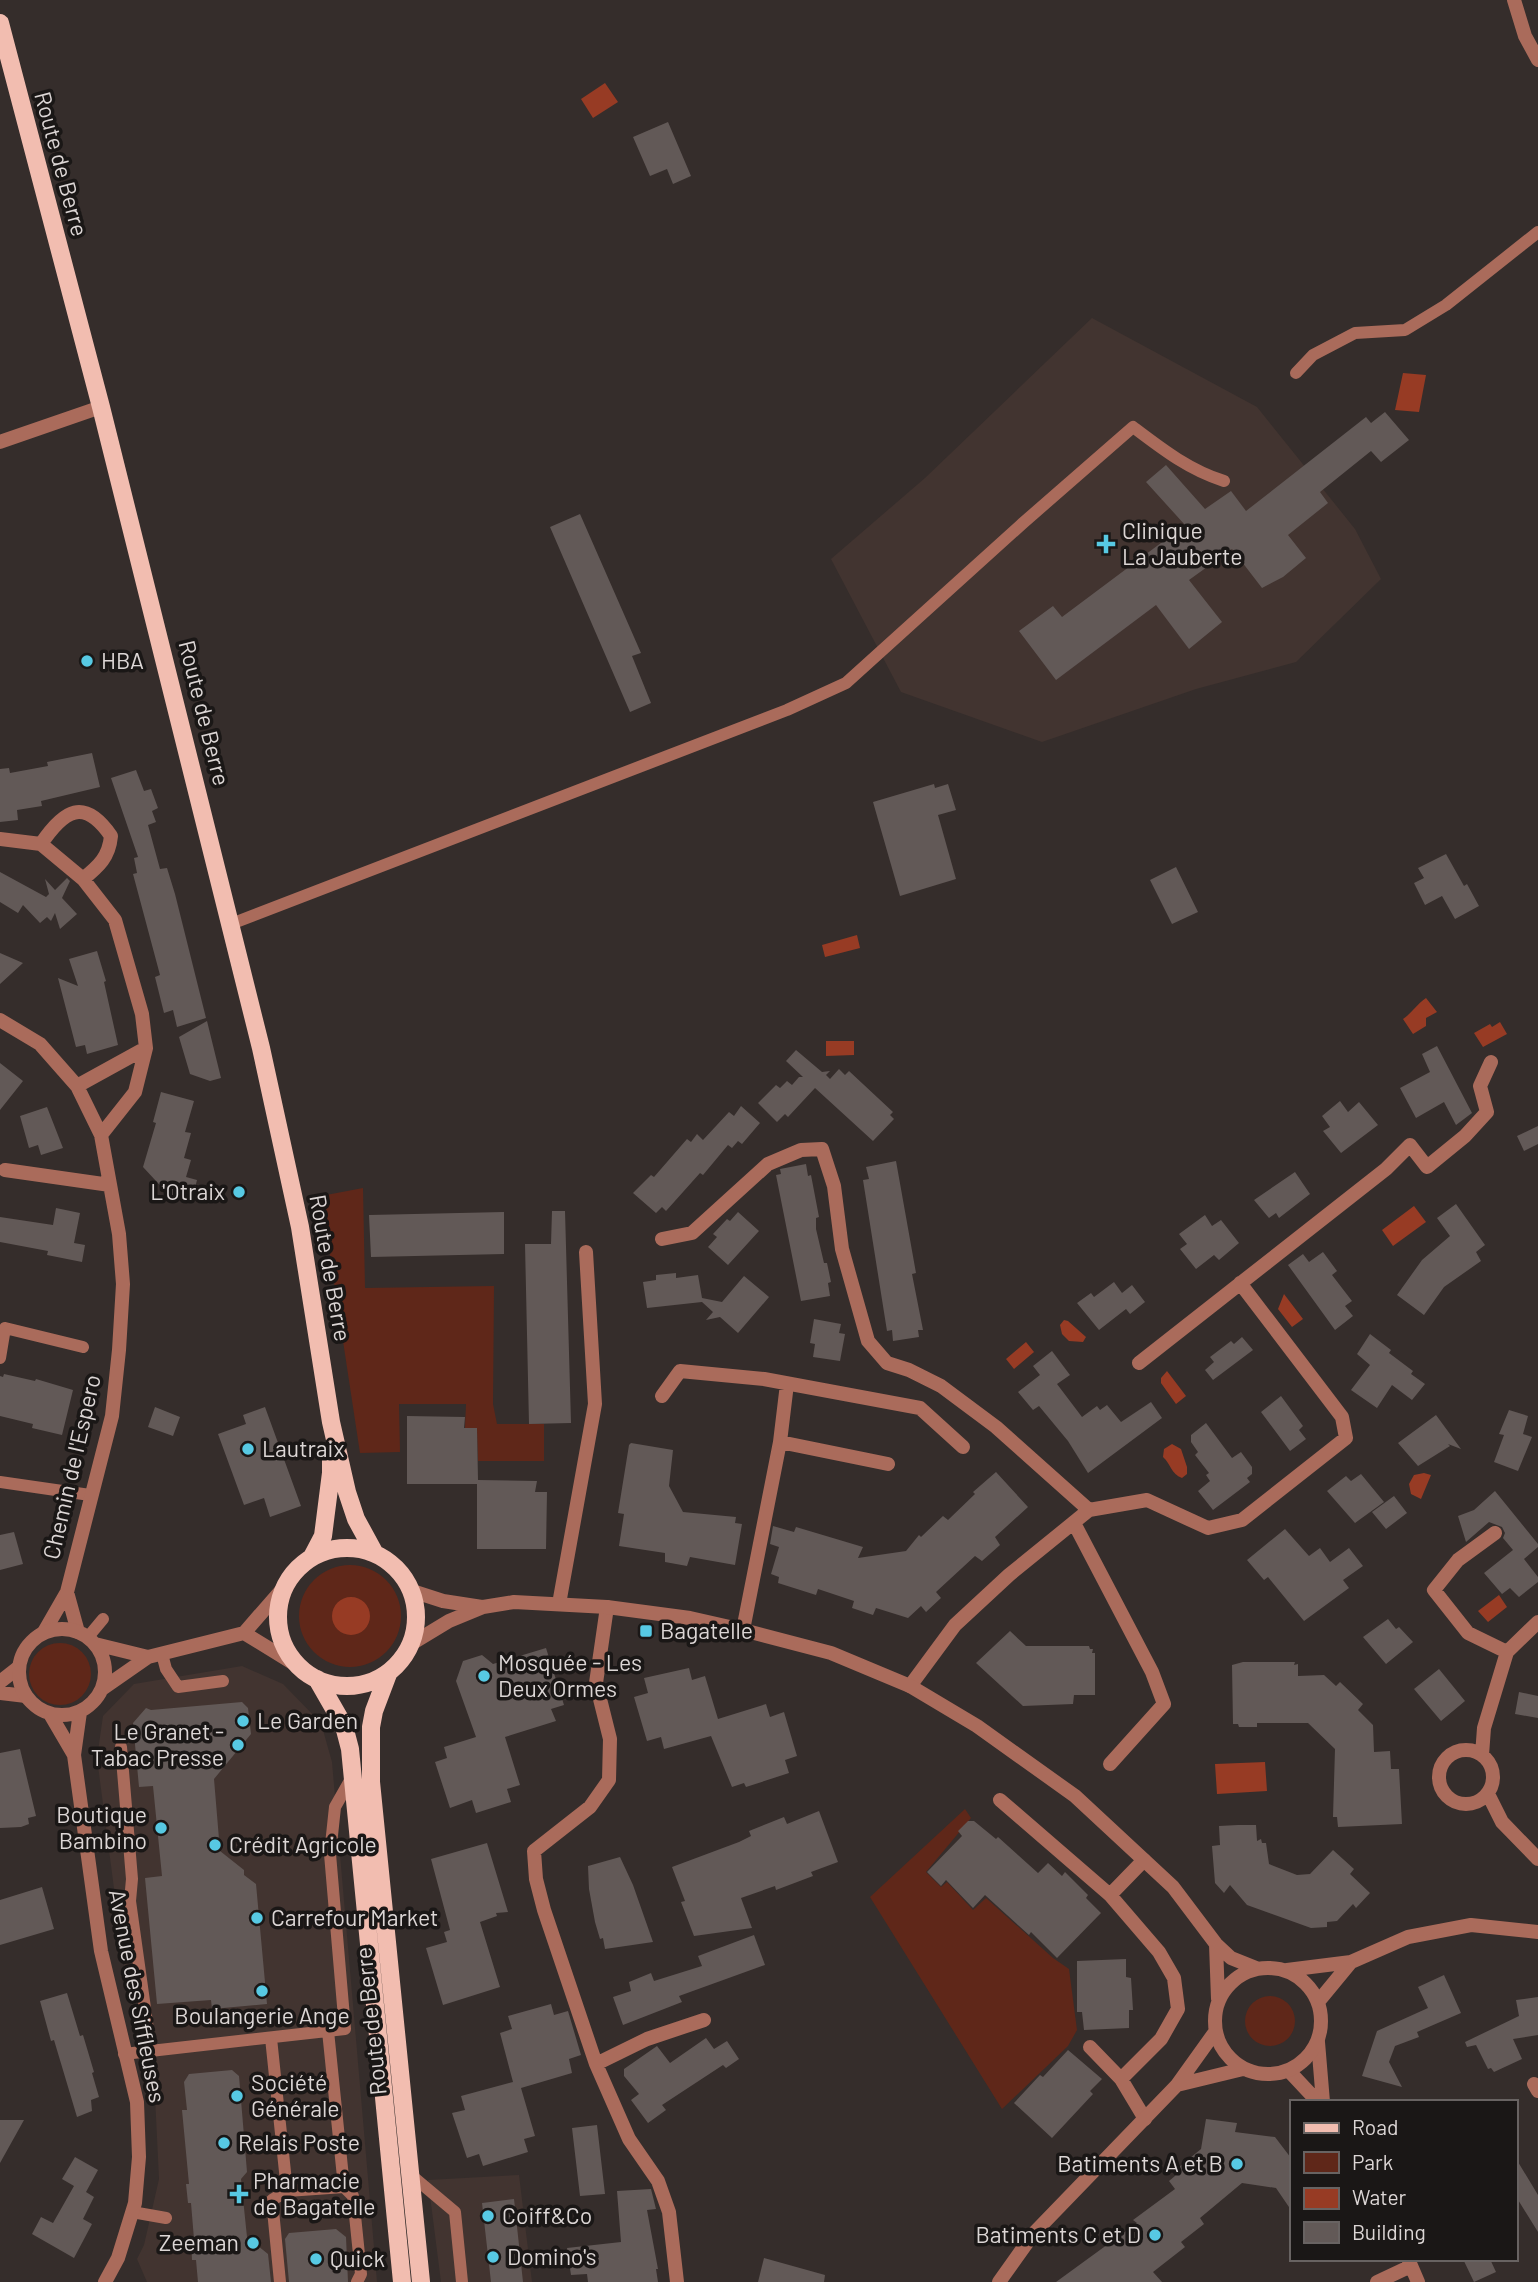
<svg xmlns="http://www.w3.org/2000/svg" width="1538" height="2282" font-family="Barlow,sans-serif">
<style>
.built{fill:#423430}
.green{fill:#5f2719}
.water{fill:#973b24}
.building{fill:#625957}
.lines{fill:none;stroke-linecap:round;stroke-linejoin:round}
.service{stroke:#aa6b5b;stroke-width:12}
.minor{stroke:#aa6b5b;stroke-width:14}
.tertiary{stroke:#aa6b5b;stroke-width:14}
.primary{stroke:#f2bdb0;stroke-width:18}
.poi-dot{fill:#57c9e3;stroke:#1a1716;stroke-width:2.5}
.labels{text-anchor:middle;stroke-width:7;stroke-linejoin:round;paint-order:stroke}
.street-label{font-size:23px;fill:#dcd6d5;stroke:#1a1716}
.poi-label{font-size:23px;fill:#dcd6d5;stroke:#1a1716;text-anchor:start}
</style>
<rect width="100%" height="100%" fill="#352d2b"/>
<path class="built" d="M1092,318L1257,407L1355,529L1381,579L1296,662L1196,689L1042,742L901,692L831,559L925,478Z
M242,1666L283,1684L321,1723L332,1762L377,2282H147L137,2259L144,2245L159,2179L155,2096L127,1988L97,1758L103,1716L134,1684Z
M519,2175L532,2282H441L428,2180Z"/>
<path class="green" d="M363,1188L365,1288L494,1286L493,1404L497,1424H544V1461H478L477,1429L465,1428L466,1404H399L400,1452L360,1453L321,1196Z
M299 1616a51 51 0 1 1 102 0a51 51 0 1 1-102 0Z
M29 1674a31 31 0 1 1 62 0a31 31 0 1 1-62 0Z
M965,1809L971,1818L926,1872L941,1887L947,1882L973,1910L986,1898L1053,1958L1069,1969L1077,2030L1068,2046L1002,2109L870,1897Z
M1245 2021a25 25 0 1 1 50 0a25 25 0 1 1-50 0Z"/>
<path class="water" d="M605,83L618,102L593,118L581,99Z
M1403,373L1426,375L1419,412L1395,410Z
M857,935L860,948L825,957L822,945Z
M1426,998L1437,1012L1426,1018V1026L1413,1034L1403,1019C1412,1013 1416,1005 1426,998Z
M1500,1022L1507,1034L1483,1047L1474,1033L1490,1024L1492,1027Z
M826,1041H854V1055L826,1056Z
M1414,1206L1426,1222L1393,1246L1382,1230Z
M1284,1294L1303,1319L1292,1327L1278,1309Z
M1064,1320L1068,1321L1086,1337L1083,1342L1069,1341L1062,1334L1060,1325Z
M1026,1342L1034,1352L1014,1369L1006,1359Z
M1167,1371L1186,1396L1176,1404L1161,1383V1378Z
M1172,1444L1181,1449L1187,1467V1474L1182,1478C1171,1474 1171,1464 1163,1457L1164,1449Z
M1424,1473L1431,1475L1421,1499L1411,1494L1409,1484L1414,1475Z
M1499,1595L1507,1607L1488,1622L1478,1611Z
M332 1616a19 19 0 1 1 38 0a19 19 0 1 1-38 0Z
M1265,1762L1267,1791L1217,1794L1215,1764Z"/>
<path class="building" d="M668,122L691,176L673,184L667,169L650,176L633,137Z
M1385,412L1409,440L1381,462L1371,451L1320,492L1328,503L1288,535L1306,558L1283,577L1262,588L1232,549L1189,580L1222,622L1189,649L1156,605L1056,680L1019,631L1053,606L1062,617L1185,525L1146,482L1166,465L1205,509L1231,491L1246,511L1366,417L1371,423Z
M580,514L641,653L632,656L651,703L630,712L550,527Z
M92,753L100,787L41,801L42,806L17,810L18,820L0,822V769L9,768L10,773L48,766L47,762Z
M136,770L144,791L151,789L158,808L152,811L156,822L148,825L160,869L167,868L175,894L206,1018L177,1027L173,1010L164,1013L155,977L160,975L133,874L137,873L134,858L138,857L111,778Z
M934,784L935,788L948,784L956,810L938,815L956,879L900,896L873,802Z
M1446,854L1464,886L1467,884L1479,906L1455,919L1442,896L1425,905L1414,883L1424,878L1418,868Z
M1176,867L1198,912L1172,924L1150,880Z
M0,872L46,897L49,894L45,879L55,890L67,878L70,881L62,898L77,914L60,929L55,913L51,921L47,917L40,923L23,905L18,913L0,902Z
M97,951L106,981L104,982L118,1045L87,1054L85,1045L76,1047L58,978L78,986L69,959Z
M0,953L23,963L0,984Z
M207,1021L221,1078L210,1081L190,1074L179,1037Z
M1437,1046L1472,1113L1456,1125L1444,1102L1416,1118L1400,1088L1430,1072L1422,1054Z
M796,1050L822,1072L830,1071L826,1075L830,1079L839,1069L845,1075L849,1071L893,1112L890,1115L894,1119L873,1141L815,1088L788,1117L785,1114L777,1122L758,1103L776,1085L780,1088L787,1081L792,1085L799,1077H803L786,1061Z
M0,1063L23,1081L0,1110Z
M161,1092L194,1101L185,1132L191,1133L184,1158L191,1160L186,1177L197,1180L192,1200L169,1195L143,1167L156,1123L153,1122Z
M1340,1101L1348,1112L1359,1102L1378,1125L1341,1153L1323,1131L1330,1127L1322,1116Z
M741,1106L760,1123L742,1144L738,1141L732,1148L728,1145L703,1175L700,1173L666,1211L662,1207L656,1213L633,1193L651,1175L654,1177L687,1139L691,1142L697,1134L703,1140L729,1112L734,1116Z
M47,1107L63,1148L41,1155L38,1145L29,1148L20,1116Z
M1538,1126V1144L1524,1151L1517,1136Z
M896,1161L916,1273L912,1274L923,1330H918L919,1337L893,1341L892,1330L887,1331L863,1180L869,1179L866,1167Z
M806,1164L808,1176L811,1175L819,1217L816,1218V1229L824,1263H827L831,1282L828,1283L830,1296L801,1301L776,1175L781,1174L780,1169Z
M1295,1172L1310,1194L1279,1218L1276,1213L1269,1218L1254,1200Z
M1456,1204L1485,1245L1476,1252L1481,1261L1444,1287L1424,1315L1397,1295L1422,1260L1450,1236L1437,1218Z
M56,1208L80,1213L74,1243L85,1245L82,1262L47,1255L48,1251L0,1242V1217L53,1225Z
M552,1211H565L571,1423L529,1424L525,1244H551Z
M504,1212V1254L371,1257L369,1215Z
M738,1212L759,1231L728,1265L708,1247L717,1237L713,1234L727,1219L730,1221Z
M1205,1215L1212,1226L1221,1220L1239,1243L1219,1260L1214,1255L1196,1269L1180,1249L1187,1244L1179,1234Z
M1323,1252L1337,1271L1332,1275L1352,1301L1345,1306L1353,1316L1335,1330L1288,1265L1303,1254L1309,1262Z
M676,1273V1278L698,1275L702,1298L722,1302L744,1276L769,1297L738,1333L720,1317L706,1320L713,1312L702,1302L647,1308L643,1282L656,1280V1275Z
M1114,1282L1122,1293L1132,1285L1145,1302L1130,1314L1126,1309L1099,1330L1077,1303L1091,1293L1094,1297Z
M814,1319L841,1324L839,1333L845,1334L840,1361L813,1357L815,1344L810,1343Z
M1370,1334L1391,1350L1389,1353L1413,1371L1411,1374L1425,1384L1412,1400L1392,1385L1377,1408L1351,1390L1370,1365L1357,1354Z
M1242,1337L1253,1350L1213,1380L1205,1370L1214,1362L1210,1357L1231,1341L1234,1344Z
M1052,1351L1070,1375L1057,1384L1082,1417L1097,1406L1100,1410L1107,1405L1121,1422L1151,1402L1162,1418L1088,1473L1068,1441L1039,1406L1033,1410L1018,1392L1040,1375L1033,1366Z
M4,1374L35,1381L36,1379L73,1390L62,1435L32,1428L33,1424L0,1416V1376L3,1377Z
M1281,1396L1303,1426L1299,1430L1306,1439L1290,1451L1261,1412Z
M155,1407L180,1417L173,1436L148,1427Z
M265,1407L301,1506L270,1517L264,1498L244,1505L218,1434L246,1424L243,1415Z
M1509,1410L1528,1416L1523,1434L1532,1437L1518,1471L1494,1462L1504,1435L1499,1434Z
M1436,1415L1461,1449L1448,1444L1450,1446L1418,1466L1398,1443Z
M407,1416L465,1417L464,1428H477L478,1480L537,1481L535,1492H547L546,1549H477V1484H407Z
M1206,1423L1232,1458L1241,1452L1252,1467V1474L1247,1478L1250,1482L1213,1510L1198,1491L1210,1481L1206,1475L1209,1473L1195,1455L1198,1452L1191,1442V1435Z
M631,1443L673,1450L669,1486L683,1512L736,1517L735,1523L742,1524L735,1565L690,1557L687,1566L665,1562V1553L619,1546L624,1514L618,1513L629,1445Z
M996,1472L1028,1507L995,1537L1000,1545L982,1561L975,1556L936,1592L941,1598L926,1612L921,1606L908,1618L876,1608L873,1615L852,1608L854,1601L818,1589L816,1595L778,1583L779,1577L771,1574L779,1547L770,1544L773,1526L794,1532L796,1527L863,1547L858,1558L906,1551L919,1535L921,1537L943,1516L948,1520L975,1494L973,1492Z
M1361,1474L1384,1502L1355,1523L1327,1491L1346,1476L1351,1481Z
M1495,1491L1538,1544V1547L1524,1559L1538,1577V1582L1519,1597L1510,1588L1502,1594L1484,1573L1513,1550L1503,1538L1505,1533L1502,1527L1489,1522L1466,1542L1458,1516L1474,1510Z
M1394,1496L1407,1513L1386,1529L1372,1512Z
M1285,1529L1309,1556L1320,1548L1330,1562L1349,1548L1363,1566L1343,1580L1349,1588L1304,1621L1268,1577L1264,1580L1247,1560Z
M14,1532L23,1564L0,1570V1535Z
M1388,1619L1396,1629L1399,1627L1413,1642L1386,1664L1363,1637Z
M1010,1631L1026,1646H1089L1090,1649H1093L1092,1653H1095V1695H1074L1073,1704L1023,1706L976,1663Z
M546,1648L564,1705L551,1709L556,1721L505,1737L520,1785L507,1789L511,1802L476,1813L472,1800L450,1808L435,1762L447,1758L444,1747L476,1737L456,1681L463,1661L482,1655L493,1664Z
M1243,1662H1295L1294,1665L1298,1664V1676L1324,1675L1336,1686L1340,1682L1363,1704L1358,1710L1373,1725L1374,1752L1390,1751L1391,1769H1399L1402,1824L1338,1827L1337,1817H1333L1335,1749L1308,1723H1257V1727H1239L1238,1724H1233L1232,1665Z
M689,1668L692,1680L705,1676L718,1719L766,1704L770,1717L784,1712L797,1756L785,1760L789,1773L746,1787L744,1783L732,1787L711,1736L664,1749L661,1737L647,1741L634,1697L648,1693L644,1678Z
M1439,1669L1465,1701L1441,1721L1414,1689Z
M1519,1692L1538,1696V1718L1515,1714Z
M242,1702L248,1708L251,1734L214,1779L220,1851L244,1870V1875L256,1884L267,2004L212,2009L211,2000L157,2004L145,1878L162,1876L153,1786L139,1787L133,1723L146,1708L151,1710Z
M20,1749L36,1816L28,1818L29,1824L21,1827L0,1828V1753Z
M819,1811L838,1862L811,1872L813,1876L776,1890L775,1886L741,1898L752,1928L694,1936L681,1902L685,1901L672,1867L739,1842L751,1836L749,1831L784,1817L787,1824Z
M968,1821H974L996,1839L998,1837L1038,1873L1048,1863L1062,1876L1065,1872L1088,1895L1086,1898L1101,1913L1057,1958L1031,1932L1029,1935L985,1895L973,1908L946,1880L941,1886L927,1872L962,1836L958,1831Z
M1238,1825H1256L1257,1841L1261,1839L1262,1843H1266L1269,1864L1297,1875L1310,1874L1333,1850L1354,1869L1350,1874L1370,1893L1356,1908L1353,1904L1337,1921L1327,1922V1927L1311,1928L1247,1905L1230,1885L1224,1893L1215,1883L1212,1846L1220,1845L1219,1826Z
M487,1843L508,1912L496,1913L497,1916L480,1922L500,1987L443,2005L426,1948L447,1942L444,1932L450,1930L431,1859Z
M620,1857L633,1885L653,1942L605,1949L603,1938L600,1939L595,1922L589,1889L588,1866Z
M42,1887L54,1929L0,1945V1900Z
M754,1935L765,1965L679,1996L682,2002L623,2025L613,1997L631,1991L629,1982L651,1973L654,1981L702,1966L698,1956Z
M1126,1959V1977L1131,1978L1133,2010H1129V2028L1084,2030L1082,2012H1077V1961Z
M1444,1975L1461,2013L1417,2032L1419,2037L1395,2046L1389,2062L1402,2087L1362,2076L1377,2031L1428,2008L1418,1987Z
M67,1993L80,2036L83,2035L94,2072L92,2073L99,2097L91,2100L92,2111L77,2117L54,2040L51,2041L40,2001Z
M1538,1997V2035L1513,2039L1522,2059L1494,2072L1491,2068L1488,2069L1476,2045L1467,2047L1465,2042L1519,2016L1516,2000Z
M551,2004L554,2015L568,2011L581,2055L569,2059L572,2073L521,2088L535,2136L524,2139L528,2152L483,2166L479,2154L467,2158L452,2113L465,2110L461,2096L513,2082L500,2033L512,2029L508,2016Z
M706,2038L714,2049L727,2041L739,2059L726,2068L723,2065L662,2105L666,2110L648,2123L631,2100L639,2094L624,2076V2069L657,2046L670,2063Z
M1068,2050L1102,2079L1090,2091L1093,2094L1052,2138L1014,2103L1040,2075L1043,2077Z
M232,2070L239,2076L247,2172L241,2179L247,2237L268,2254L271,2282H198L196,2260H192L191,2240L194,2239L191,2203H188L186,2184H189L182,2110H187L184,2082L189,2074Z
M1206,2119L1237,2123L1235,2132L1275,2137L1291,2158V2210L1276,2188L1242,2183L1200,2218L1204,2224L1181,2242L1185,2247L1153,2272L1162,2282H1056L1137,2223L1133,2220L1175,2189L1169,2181L1182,2170L1179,2167L1201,2149Z
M0,2120H24L0,2163Z
M597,2125L605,2194L580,2196L572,2128Z
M75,2157L98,2170L86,2192L94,2197L83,2219L92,2224L74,2258L32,2234L41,2217L53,2223L74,2186L62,2179Z
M1515,2157L1538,2195V2232L1515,2195Z
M651,2189L656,2209L647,2210L658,2269H656L658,2282H588L587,2274L571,2275L567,2248L621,2242L617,2191Z
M514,2199L523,2282H491L482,2203Z
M336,2229L346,2237L348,2282H289L285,2239L289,2233Z
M764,2258L825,2275L824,2282H758Z
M1463,2259H1490L1496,2272L1474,2282Z"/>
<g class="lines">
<path class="service" d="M1296,373L1313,355L1355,333L1405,330L1446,305L1538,232
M231,924L787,710L846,683L1023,523L1133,427C1162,449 1189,470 1224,481
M0,1358L5,1328L83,1347
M0,1482L90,1495
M88,1637L103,1619
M162,1654L166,1669L178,1687L223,1681
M121,1747L132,1879L130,1901L151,2051
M328,2031L344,2187L353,2196L361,2274L357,2282
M271,2038L287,2191
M124,2054L345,2029L330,1854L335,1807L352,1777
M411,2175L455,2212L462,2282
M132,2212L166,2218
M280,2282L272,2200L287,2191L344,2187"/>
<path class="minor" d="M1514,0L1525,36L1538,60
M0,442L101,407
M0,839L41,844L83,879L115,920L142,1014L146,1048L135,1092L101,1135
M41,844C64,810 84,797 111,836C109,857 99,866 83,879
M0,1020L40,1044L77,1086L101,1135L119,1234L123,1284L119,1350L112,1416L67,1592L44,1632
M77,1086L146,1048
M5,1170L110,1185
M662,1239L692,1233L768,1164L801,1150L822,1149L834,1186L842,1249L868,1341L887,1363L909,1370L941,1386L996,1427L1089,1510L1009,1575L955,1625L910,1686
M1139,1363L1386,1169L1410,1145L1427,1167L1465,1136L1487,1112L1480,1086L1491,1062
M662,1396L680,1371L764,1379L920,1408L963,1447
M780,1442L787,1384
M1089,1510L1147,1500L1208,1528L1242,1520L1346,1438L1342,1417L1240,1283
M1074,1523L1152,1672L1164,1704L1110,1764
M1495,1533L1458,1560L1434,1590L1468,1633L1507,1652
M67,1592L78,1632
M559,1604L595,1404L586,1252
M607,1607L596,1683L610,1739L609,1780L590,1807L534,1851L536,1879L544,1910L596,2064L629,2139L658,2181L669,2212L677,2282
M743,1630L780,1442L888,1464
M0,1682L19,1667
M0,1693L26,1696
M1439 1777a27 27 0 1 1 54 0a27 27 0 1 1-54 0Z
M1482,1755L1484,1728L1507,1652L1538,1622
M1488,1794L1502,1822L1538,1859
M1000,1800L1110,1895L1159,1952L1174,1978L1178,2009L1161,2039L1121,2079
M1110,1895L1144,1860
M1318,2042L1323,2102
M1090,2047L1121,2079L1145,2119
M596,2064L647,2039L704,2020
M1289,2071L1318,2102
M1534,2084L1538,2091
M1409,2261L1418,2282
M1377,2282L1411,2266"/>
<path class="tertiary" d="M412,1591L443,1601L482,1607
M19 1672a43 43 0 1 1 86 0a43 43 0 1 1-86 0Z
M244,1633L301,1668
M95,1644L148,1657
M411,1644L449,1621L483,1607L514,1602L607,1607L690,1618L743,1630L831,1653L910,1686L977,1726L1075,1796L1173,1887L1216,1944L1231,1958L1256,1968
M102,1689L148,1657L244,1633L285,1586
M80,1712L74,1755L101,1951L137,2102L139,2157L135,2203L118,2258L105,2282
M50,1714L74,1755
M1216,1944L1218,1999
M1215 2021a53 53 0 1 1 106 0a53 53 0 1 1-106 0Z
M1287,1970L1351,1962L1408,1937L1471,1925L1538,1932
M1318,2002L1351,1962
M1177,2085L1243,2069
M999,2282L1034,2233L1177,2085L1215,2032"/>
<path class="primary" d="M0,23L101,407L261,1048L300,1227L331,1422L347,1492L356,1519L374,1552
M278 1617a69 69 0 1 1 138 0a69 69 0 1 1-138 0Z
M312,1557L323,1536L331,1473V1454
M388,1674L374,1711L371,1727V1782L421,2282
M317,1679L344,1726L350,1749L402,2282"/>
</g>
<g class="poi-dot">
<path d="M1102.5 533.5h7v7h7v7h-7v7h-7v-7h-7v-7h7z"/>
<circle cx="87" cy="661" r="7"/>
<circle cx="239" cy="1192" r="7"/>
<circle cx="248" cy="1449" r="7"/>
<rect x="639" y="1624" width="14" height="14" rx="3.5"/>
<circle cx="484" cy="1676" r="7"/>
<circle cx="243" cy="1721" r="7"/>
<circle cx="238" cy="1745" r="7"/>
<circle cx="161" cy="1828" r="7"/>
<circle cx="215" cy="1845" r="7"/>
<circle cx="257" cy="1918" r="7"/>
<circle cx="262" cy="1991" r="7"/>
<circle cx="237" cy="2096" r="7"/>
<circle cx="224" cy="2143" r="7"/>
<circle cx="1237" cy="2164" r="7"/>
<path d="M235.5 2183.5h7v7h7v7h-7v7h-7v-7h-7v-7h7z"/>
<circle cx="488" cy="2216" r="7"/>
<circle cx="1155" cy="2235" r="7"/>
<circle cx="253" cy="2243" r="7"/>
<circle cx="493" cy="2257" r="7"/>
<circle cx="316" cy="2259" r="7"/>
</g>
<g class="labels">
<g class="street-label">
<text transform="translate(61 164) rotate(75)" y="8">Route de Berre</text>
<text transform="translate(204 713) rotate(76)" y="8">Route de Berre</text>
<text transform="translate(330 1268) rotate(80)" y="8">Route de Berre</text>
<text transform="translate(72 1467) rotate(-77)" y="8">Chemin de l'Espero</text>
<text transform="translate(137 1996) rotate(79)" y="8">Avenue des Siffleuses</text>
<text transform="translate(371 2021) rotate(-96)" y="8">Route de Berre</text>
</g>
<g class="poi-label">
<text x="1122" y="539">Clinique<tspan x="1122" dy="26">La Jauberte</tspan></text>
<text x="101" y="669">HBA</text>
<text x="225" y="1200" text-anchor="end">L'Otraix</text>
<text x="262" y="1457">Lautraix</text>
<text x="660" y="1639">Bagatelle</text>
<text x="498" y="1671">Mosquée - Les<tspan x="498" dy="26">Deux Ormes</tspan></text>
<text x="257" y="1729">Le Garden</text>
<text x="224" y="1740" text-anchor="end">Le Granet -<tspan x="224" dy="26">Tabac Presse</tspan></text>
<text x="147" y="1823" text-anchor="end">Boutique<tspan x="147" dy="26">Bambino</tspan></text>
<text x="229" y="1853">Crédit Agricole</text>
<text x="271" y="1926">Carrefour Market</text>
<text x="262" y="2024" text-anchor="middle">Boulangerie Ange</text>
<text x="251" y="2091">Société<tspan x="251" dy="26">Générale</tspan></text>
<text x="238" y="2151">Relais Poste</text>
<text x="1223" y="2172" text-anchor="end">Batiments A et B</text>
<text x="253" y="2189">Pharmacie<tspan x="253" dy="26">de Bagatelle</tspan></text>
<text x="502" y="2224">Coiff&amp;Co</text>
<text x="1141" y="2243" text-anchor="end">Batiments C et D</text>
<text x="239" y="2251" text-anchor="end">Zeeman</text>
<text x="507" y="2265">Domino's</text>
<text x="330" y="2267">Quick</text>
</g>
</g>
<rect x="1290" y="2100" width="228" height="161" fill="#1a1716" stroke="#686362" stroke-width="2"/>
<rect x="1304" y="2123" width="35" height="10" fill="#f2bdb0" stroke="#686362" stroke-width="2"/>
<text x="1352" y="2135" font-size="21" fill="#dcd6d5">Road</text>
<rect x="1304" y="2152" width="35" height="21" fill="#5f2719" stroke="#686362" stroke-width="2"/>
<text x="1352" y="2170" font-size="21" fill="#dcd6d5">Park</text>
<rect x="1304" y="2188" width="35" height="21" fill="#973b24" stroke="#686362" stroke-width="2"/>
<text x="1352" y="2205" font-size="21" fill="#dcd6d5">Water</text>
<rect x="1304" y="2222" width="35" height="21" fill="#625957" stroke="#686362" stroke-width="2"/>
<text x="1352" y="2240" font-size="21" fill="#dcd6d5">Building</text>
</svg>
